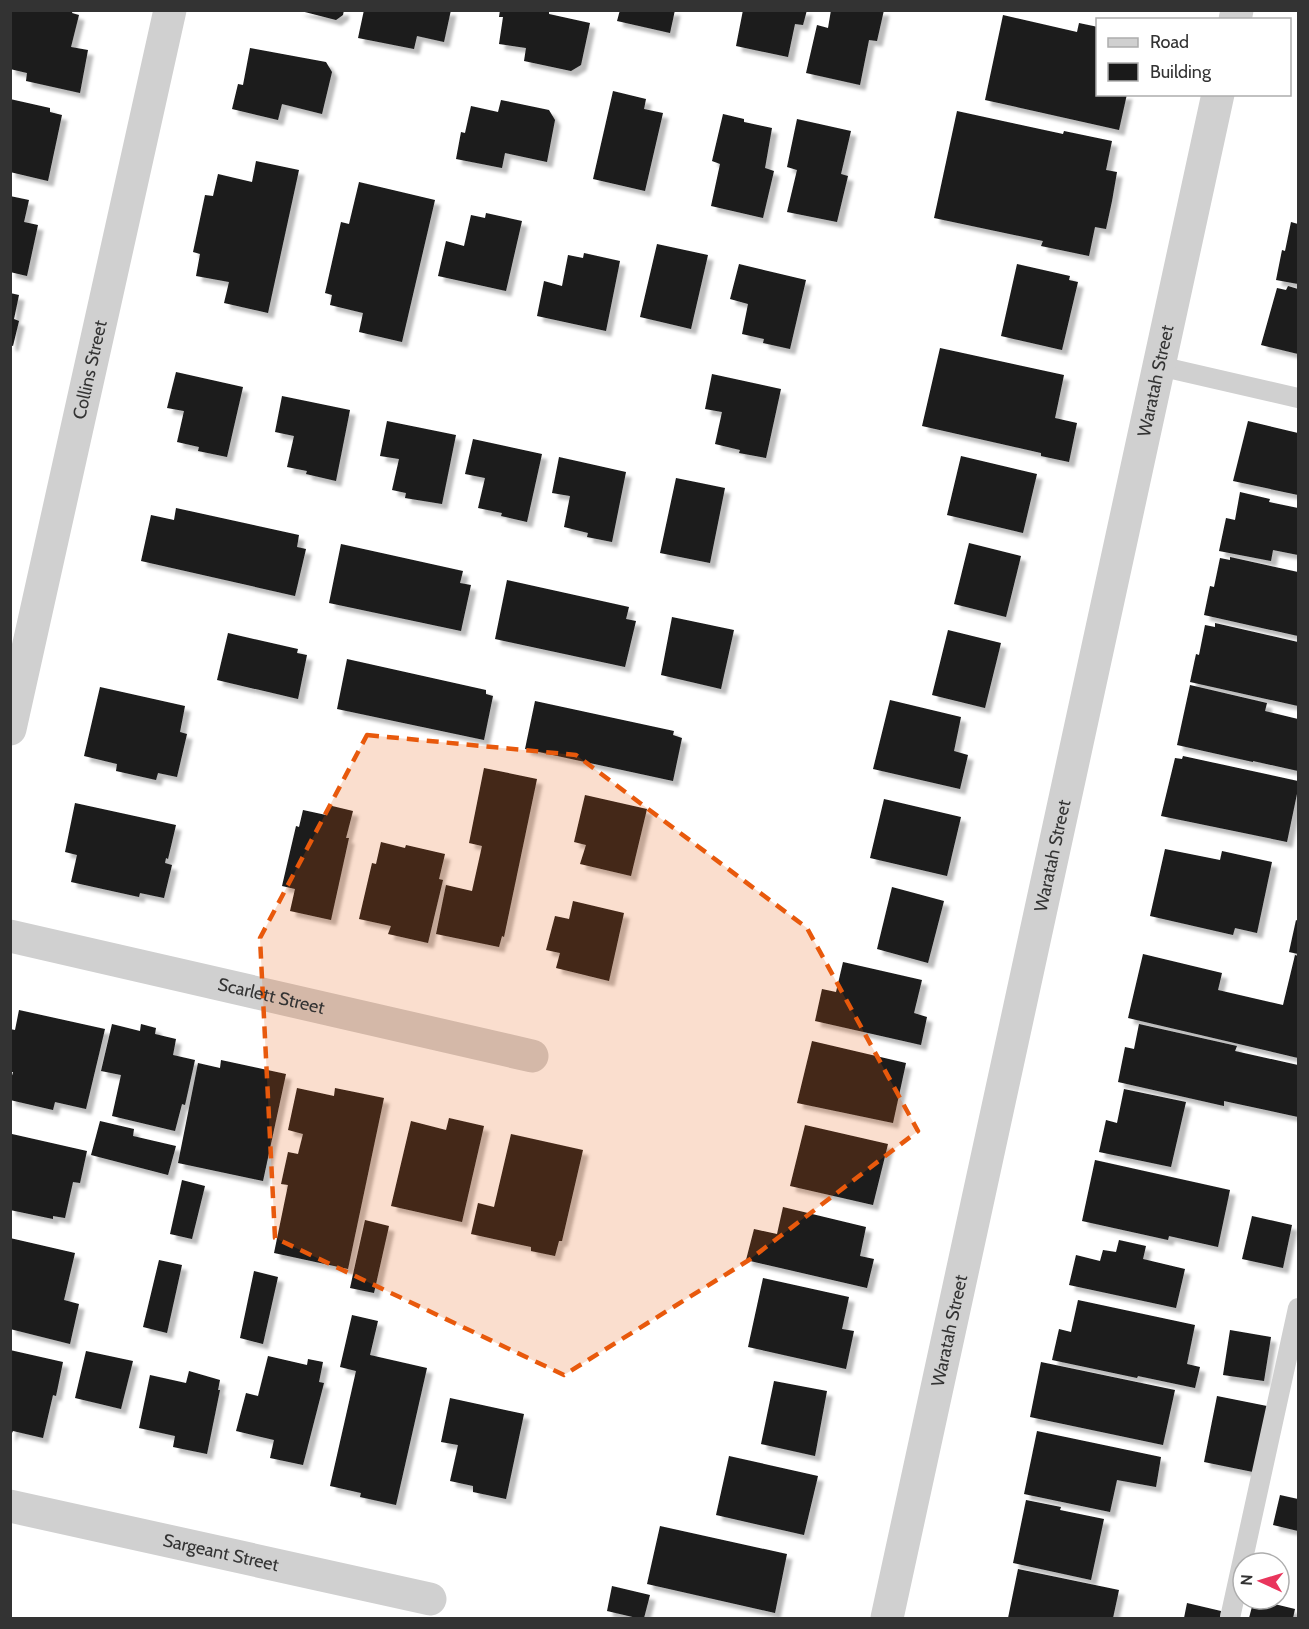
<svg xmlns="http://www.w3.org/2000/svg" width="1309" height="1629" font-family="Cabin,sans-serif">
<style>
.building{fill:#1a1a1a;filter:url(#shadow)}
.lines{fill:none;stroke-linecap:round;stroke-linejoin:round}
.lane{stroke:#d0d0d0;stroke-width:20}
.street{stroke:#d0d0d0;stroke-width:33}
.marked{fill:#e8590c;fill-opacity:0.2;stroke:#e8590c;stroke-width:4.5;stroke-dasharray:12 8;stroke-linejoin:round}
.labels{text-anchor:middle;stroke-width:6;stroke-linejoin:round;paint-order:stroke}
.street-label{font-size:18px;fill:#333;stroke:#fff}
</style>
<defs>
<filter id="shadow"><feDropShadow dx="5.5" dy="5.5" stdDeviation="1.5" flood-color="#0004"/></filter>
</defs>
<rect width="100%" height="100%" fill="#fff"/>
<path class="building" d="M10,10H73L72,13L79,15L71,47L88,50L80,93L26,81L27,73L10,69Z
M297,10H344L343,15L336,20Z
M364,10H451L444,42L417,36L414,49L358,38Z
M500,10H549V14L590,23L581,65L571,71L524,61L526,48L499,44L503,17H499Z
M620,10H675L670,33L617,21Z
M743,10H807L803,25L795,24L788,57L736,46Z
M831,10H884L877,41L869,40L860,85L806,73L817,25L828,28Z
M1003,15L1077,32L1079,23L1098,27V94H1127L1119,130L985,100Z
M250,48L326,62L332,72L322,114L282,104L278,120L232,109L238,84L243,85Z
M613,91L646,99L644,109L663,113L645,191L593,179Z
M10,99L50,108V112L62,115L48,181L10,172Z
M501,100L549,110L555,120L547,162L505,153L502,168L456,159L461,132L465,133L471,106L498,112Z
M957,111L1063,134L1064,131L1112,141L1106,170L1117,172L1112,201L1106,229L1095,227L1089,256L1041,246L1043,241L934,218Z
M723,114L744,119V122L772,128L765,168L774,171L763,218L711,206L720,164L712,161Z
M797,119L851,131L841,174L848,176L837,222L787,212L797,170L787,167Z
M256,161L299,170L268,313L224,303L229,282L196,276L200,254L193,252L205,195L213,196L218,174L252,182Z
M359,182L435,200L402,342L359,332L363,313L330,305L332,295L325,293L341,222L349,224Z
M10,196L29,200L24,222L38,225L27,276L10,272Z
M486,213L522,221L506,291L438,276L446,241L464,246L471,215L485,218Z
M1291,222L1298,224V284L1276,280L1282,250L1285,251Z
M657,244L708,255L691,329L640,317Z
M584,253L620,261L606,331L537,316L544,281L562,286L568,255L583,258Z
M739,264L806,280L790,349L763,343L764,339L742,334L748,304L730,299Z
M1017,264L1070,276L1069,280L1078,282L1062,350L1001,336Z
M1288,286L1298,289V354L1261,345L1277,288L1286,290Z
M10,293L19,295L14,319L19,321L13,346L10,345Z
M940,348L1064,375L1055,418L1077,423L1069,462L1041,456V453L922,426Z
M176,372L243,387L227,457L198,451L199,447L177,442L184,411L167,408Z
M712,374L781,389L766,458L739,453L740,450L715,444L722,412L705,409Z
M282,396L350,410L336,481L306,474L307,471L287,467L294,436L275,432Z
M387,421L456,435L442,504L405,498L406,493L392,490L399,459L380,456Z
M1248,421L1298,433V495L1233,481Z
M473,439L542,454L527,522L501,516L502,513L478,508L485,478L465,474Z
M961,456L1037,474L1023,533L947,515Z
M559,457L626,472L612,542L587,537L588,533L564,527L570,496L552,493Z
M676,478L725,488L710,563L660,553Z
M1240,492L1270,499L1269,502L1298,508V555L1273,550L1271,561L1219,551L1226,518L1235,520Z
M176,508L299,535L297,547L306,549L295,596L141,561L151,515L174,520Z
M969,543L1021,556L1006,617L954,604Z
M341,544L463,571L460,583L471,585L461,631L329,603Z
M1230,557L1298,572V636L1204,615L1210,586L1214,587L1220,558L1230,560Z
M507,580L629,607L626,619L636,621L625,667L495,639Z
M672,617L734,630L721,689L661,675Z
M1215,623L1298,642V706L1190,682L1196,654L1199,655L1205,625L1215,627Z
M948,630L1001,643L985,708L932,695Z
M228,633L298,649L297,653L307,655L298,699L217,680Z
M347,659L486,690V694L493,696L484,740L337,709Z
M1190,685L1267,703L1265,711L1298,719V771L1253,761V762L1177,745Z
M100,687L185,706L180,732L187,734L177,777L158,773L156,780L116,771L117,764L84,756Z
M890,700L961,717L954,751L968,755L960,789L873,769Z
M535,701L674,731L673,735L682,738L673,781L525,749Z
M1183,756L1298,781V789L1287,842L1161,816L1175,758L1182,759Z
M484,768L537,779L504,937L502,936L499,947L436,934L446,885L472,891L482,846L469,843Z
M585,795L647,809L631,876L580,864L586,845L574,842Z
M884,799L961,817L947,876L870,858Z
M75,803L176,825L168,859L166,858L165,863L172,865L164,898L140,893L139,897L71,882L77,855L65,852Z
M328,805L353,811L346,838H349L331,920L290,911L295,889L282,886L296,826L299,827L303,810L326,815Z
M381,842L405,848L406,845L445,854L439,879L443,880L428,943L388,934L391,926L359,919L372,863L376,864Z
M1165,849L1220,860L1222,851L1272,862L1257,933L1235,928L1233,935L1150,916Z
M892,887L944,901L928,963L877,949Z
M573,901L624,913L609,981L556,968L560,953L546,950L555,916L569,919Z
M1296,920L1298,921V954L1289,952Z
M1143,954L1222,973L1218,990L1283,1005L1295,955L1298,956V1058L1128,1018Z
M843,962L922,980L914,1013L927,1017L921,1045L815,1021L822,989L836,992Z
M19,1010L105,1029L86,1109L55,1102L53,1110L10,1100V1083L13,1072H10V1029L15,1030Z
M112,1024L140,1031L141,1024L156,1028L155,1034L176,1039L173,1055L195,1060L185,1105L182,1104L175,1131L112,1116L121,1075L101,1071Z
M1139,1024L1237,1046L1235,1051L1298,1065V1117L1224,1101V1106L1118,1082L1125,1047L1134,1049Z
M812,1041L906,1063L893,1123L797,1103Z
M221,1060L286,1074L263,1181L178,1163L198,1063L220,1068Z
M297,1088L334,1096L335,1088L384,1098L348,1269L274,1253L288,1185L281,1184L288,1152L298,1154L303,1134L288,1130Z
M1124,1089L1186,1102L1171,1167L1099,1152L1106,1120L1117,1123Z
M449,1118L484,1126L462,1222L391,1206L411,1121L446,1130Z
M100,1121L134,1129L133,1136L176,1146L168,1175L91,1155Z
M805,1125L888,1144L873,1205L790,1186Z
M12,1134L87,1151L80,1183L73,1182L65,1218L53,1216V1219L10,1210V1142Z
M511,1134L583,1150L562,1241H559L555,1256L531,1251V1247L471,1234L478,1203L494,1207Z
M1095,1160L1230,1190L1218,1247L1169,1236L1168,1240L1082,1221Z
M182,1180L205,1186L192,1239L170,1234Z
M783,1207L866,1227L860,1256L874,1259L867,1288L746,1260L754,1229L777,1234Z
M1252,1216L1292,1225L1283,1268L1242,1259Z
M365,1220L389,1226L374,1293L350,1288Z
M10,1238L75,1253L64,1300L79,1304L70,1344L10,1329Z
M1119,1240L1146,1246L1143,1259L1185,1269L1176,1308L1069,1285L1076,1255L1100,1261L1103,1250L1116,1252Z
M159,1260L182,1265L167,1333L143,1327Z
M254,1271L278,1277L263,1344L240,1338Z
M763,1278L849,1297L842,1329L854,1331L846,1369L748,1347Z
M1078,1300L1195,1325L1187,1364L1200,1367L1195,1388L1138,1376L1137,1378L1052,1360L1059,1329L1071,1332Z
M352,1315L378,1321L370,1355L427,1368L396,1505L360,1497L361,1493L330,1486L356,1371L340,1367Z
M1230,1330L1271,1337L1264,1381L1223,1375Z
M10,1350L63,1362L56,1396L53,1395L43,1438L13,1431L10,1437Z
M86,1351L133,1361L121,1409L75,1398Z
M268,1356L307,1365L308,1359L323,1362L319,1382L324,1383L303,1465L270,1458L274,1440L236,1431L246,1393L258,1396Z
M1041,1362L1175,1390L1163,1445L1030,1417Z
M189,1371L220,1380L218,1390H220L207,1454L173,1447L175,1436L139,1428L150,1375L186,1383Z
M774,1381L827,1391L815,1456L761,1444Z
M1217,1396L1267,1406L1253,1472L1204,1462Z
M450,1398L524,1414L506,1499L473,1492V1486L450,1481L458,1445L441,1442Z
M1037,1431L1161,1457L1156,1487L1117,1480L1110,1512L1024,1494Z
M729,1456L818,1476L804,1535L716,1515Z
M1280,1495L1298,1499V1531L1273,1525Z
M1026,1500L1061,1507L1060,1510L1104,1519L1091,1580L1013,1563Z
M660,1526L787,1554L775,1613L647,1584Z
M1018,1569L1119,1590L1113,1618H1008Z
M612,1586L650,1595L644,1618H637L607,1611Z
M1254,1599L1295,1609L1293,1618H1249Z
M1187,1603L1221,1611L1220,1618H1184Z"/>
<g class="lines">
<path class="lane" d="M1159,366L1298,398
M1230,1618L1298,1308"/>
<g class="street">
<path d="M1235,20L1237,10"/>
<path id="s1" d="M10,729L170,10"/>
<path id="s2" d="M10,936L532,1056"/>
<path id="s3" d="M10,1506L430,1599"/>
<path id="s4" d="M887,1618L1218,94"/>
</g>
</g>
<path class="marked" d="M367,735L576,755L807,928L918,1131L749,1260L564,1375L275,1238L260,938Z"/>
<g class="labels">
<g class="street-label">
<text dy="6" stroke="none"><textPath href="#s1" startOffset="368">Collins Street</textPath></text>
<text dy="6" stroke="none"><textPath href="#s4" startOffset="1266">Waratah Street</textPath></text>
<text dy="6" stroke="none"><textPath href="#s4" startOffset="780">Waratah Street</textPath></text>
<text dy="6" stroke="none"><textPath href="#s2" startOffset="268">Scarlett Street</textPath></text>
<text dy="6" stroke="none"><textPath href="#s4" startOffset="294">Waratah Street</textPath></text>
<text dy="6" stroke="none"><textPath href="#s3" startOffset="216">Sargeant Street</textPath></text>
</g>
</g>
<rect width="1309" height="1629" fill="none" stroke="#333333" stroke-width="24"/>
<rect x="1096" y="18" width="195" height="78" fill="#ffffff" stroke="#adadad" stroke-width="1.5"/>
<rect x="1108" y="38" width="30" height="9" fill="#d0d0d0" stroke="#adadad" stroke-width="1.5"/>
<text x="1150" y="48" font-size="18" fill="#333333">Road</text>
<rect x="1108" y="63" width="30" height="18" fill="#1a1a1a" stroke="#adadad" stroke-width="1.5"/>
<text x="1150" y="78" font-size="18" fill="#333333">Building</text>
<g transform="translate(1261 1581) rotate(274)"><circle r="28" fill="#ffffff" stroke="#adadad" stroke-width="1.5"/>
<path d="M0-4.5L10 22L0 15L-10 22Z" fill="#e9355c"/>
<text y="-9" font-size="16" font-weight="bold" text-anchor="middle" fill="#333333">N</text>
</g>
</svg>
